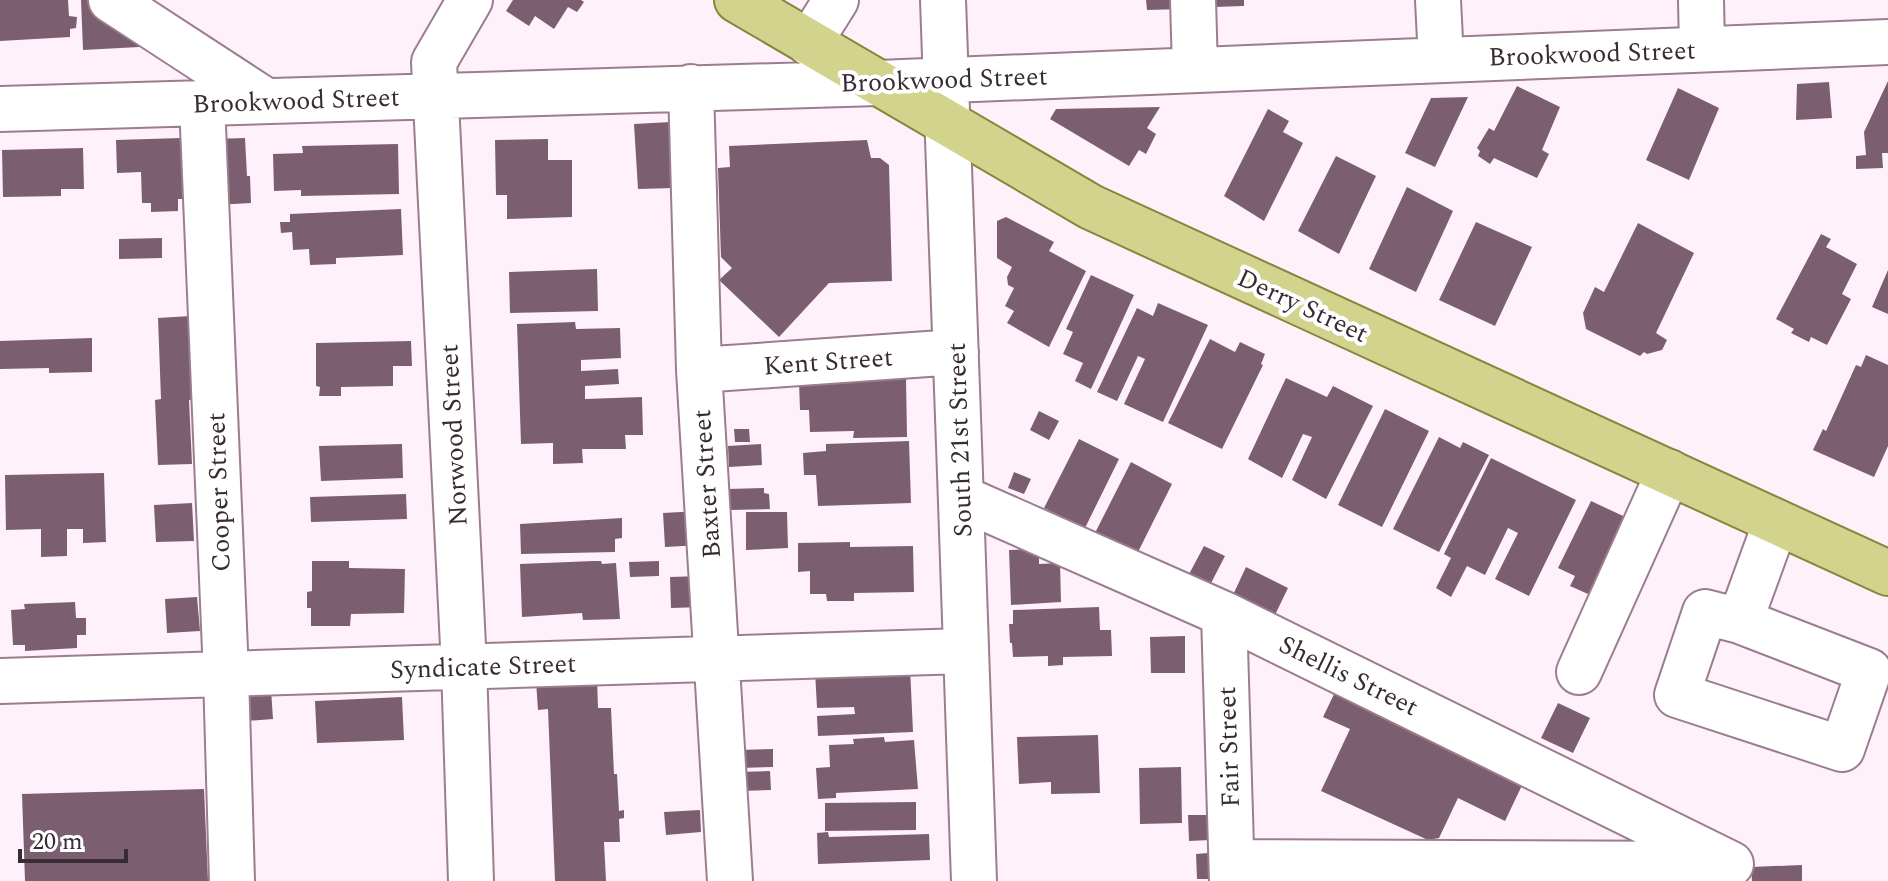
<svg xmlns="http://www.w3.org/2000/svg" width="1888" height="881" font-family="Spectral,serif">
<style>
.building{fill:#7b5f71}
.lines{fill:none;stroke-linecap:round;stroke-linejoin:round}
.minor-casing{stroke:#9b7d90;stroke-width:48}
.major-casing{stroke:#89853c;stroke-width:48}
.minor{stroke:#fff;stroke-width:44}
.major{stroke:#d2d38d;stroke-width:44}
.labels{text-anchor:middle;stroke-width:8;stroke-linejoin:round;paint-order:stroke}
.street-label{font-size:26px;fill:#382b33;stroke:#fff}
</style>
<rect width="100%" height="100%" fill="#fff1fa"/>
<path class="building" d="M0,0H68L69,16L77,17L76,28L70,29V37L0,41Z
M81,0H104L158,46L83,50Z
M513,0H581L584,2L577,12L568,7L554,29L535,16L529,26L506,11Z
M1146,0H1181L1182,9L1147,10Z
M1213,0H1244V6L1213,7Z
M1888,81V153H1882L1883,168L1856,169V156L1866,155L1864,132Z
M1829,82L1832,118L1796,120L1797,84Z
M1517,86L1560,107L1542,150L1549,154L1537,178L1494,158L1490,164L1478,156L1480,151L1477,148L1489,128L1494,131Z
M1678,88L1719,108L1689,180L1646,160Z
M1468,97L1435,167L1405,153L1431,98Z
M1160,107L1147,128L1156,134L1146,154L1139,150L1129,166L1050,119L1056,109Z
M1268,109L1289,121L1283,132L1303,143L1264,221L1224,196Z
M671,122L674,188L638,189L634,124Z
M181,138L183,199H178V211L151,212V203H142L141,172L117,173L116,140Z
M245,138L247,176H250L251,203L216,205L213,139Z
M548,139V160H572V217L507,219V195H496L495,140Z
M867,140L871,158H880L889,165L892,281L829,283L779,337L719,280L732,268L721,257L718,168L730,167L729,146Z
M398,144L399,194L301,196V190L274,191L273,154L303,153L302,146Z
M83,148L84,189H61V196L3,197L2,150Z
M1336,156L1376,176L1339,254L1298,231Z
M1407,187L1453,211L1416,292L1369,269Z
M401,209L403,255L336,258V264L310,265L309,249L293,250L292,232L281,233L280,222H290V214Z
M1006,217L1054,242L1049,251L1086,271L1049,347L1007,323L1014,311L1005,306L1014,288L1008,285L1007,277L1012,267L997,258V221Z
M1476,222L1532,247L1495,326L1439,300Z
M1638,223L1694,253L1656,333L1667,340L1662,350L1647,354L1644,352L1640,356L1586,329L1583,313L1595,287L1604,292Z
M1821,234L1831,239L1826,247L1857,264L1842,294L1851,299L1827,345L1811,337L1809,342L1791,333L1794,329L1776,319Z
M162,238V258L119,259V239Z
M597,269L598,311L510,313L509,272Z
M1888,270V314L1872,307Z
M1091,275L1134,295L1091,389L1075,381L1083,363L1063,354L1073,332L1066,329Z
M1158,303L1208,325L1163,422L1124,404L1145,359L1138,356L1117,401L1097,392L1137,308L1153,316Z
M190,316L194,400H189L192,464L158,465L155,400L161,399L158,318Z
M575,322L576,329L620,328L621,358L581,360V371L618,369L619,384L585,386V399L642,397L643,435H625L626,449H582L583,463L553,464V443L521,444L517,324Z
M92,338V372L49,373V368L0,369V341Z
M1210,339L1235,352L1240,342L1265,354L1261,364L1263,365L1222,449L1168,423Z
M411,341L412,366H393V386L341,387V396H319L320,387L316,386V343Z
M1866,355L1888,365V446L1874,477L1813,450L1823,429L1826,431L1856,365L1861,367Z
M906,377L907,437L853,438L854,431L810,432L809,410H800L799,382Z
M1286,378L1327,397L1333,386L1373,406L1326,499L1292,480L1312,437L1303,434L1282,478L1248,459Z
M1385,409L1429,431L1382,527L1338,505Z
M1039,411L1059,421L1049,440L1030,430Z
M734,429H749L750,442H735Z
M1439,437L1460,448L1463,442L1489,455L1439,552L1393,529Z
M1079,439L1119,459L1085,528L1044,508Z
M909,441L911,503L818,506L816,475H804L803,453L826,451V444Z
M402,444L403,478L321,481L319,446Z
M761,444L762,465L729,467L728,446Z
M1491,458L1576,500L1529,596L1495,579L1518,533L1508,528L1485,575L1467,566L1451,597L1436,588L1451,558L1444,554Z
M1131,462L1172,484L1137,554L1095,533Z
M1014,472L1031,479L1024,494L1008,488Z
M104,473L106,542L83,543V529H67V556L41,557V529L6,530L5,475Z
M764,488V493L769,494L770,509L730,510L728,489Z
M406,494L407,519L311,522L310,497Z
M1591,501L1636,522L1602,591L1592,586L1588,594L1570,586L1575,576L1558,568Z
M192,503L194,541L156,542L154,505Z
M699,511L701,545L665,547L663,513Z
M746,512H787L788,548L746,550Z
M622,518V538L615,539V552L521,554L520,524Z
M850,542V547L913,546L914,592L854,593V601H827L826,594H810V571L798,572V543Z
M1204,546L1225,556L1209,587L1188,576Z
M1039,549V564L1060,563L1061,602L1011,605L1009,550Z
M312,561H349V568L405,569L404,613L351,614L350,626H311V608H307V592L312,591Z
M593,561H601L602,564L616,563L620,619L583,620L582,613L522,617L520,564Z
M659,561V576L630,577L629,562Z
M1246,567L1288,588L1274,617L1232,597Z
M701,576L702,607L671,608L670,577Z
M197,597L200,631L167,633L165,599Z
M75,602L76,618H86V635H77V648L25,651V645H13L11,610L25,609L24,604Z
M1099,607L1100,630H1111L1112,656L1063,657V665L1048,666V656L1013,657L1012,643H1010L1009,624H1013V610Z
M1185,636V673H1151L1150,637Z
M910,667L913,732L818,736L817,716L855,714L854,707L817,708L815,671Z
M597,678L598,708H611L614,774H617L619,811L624,810V818L619,819L620,842H604L606,881H555L548,709L538,710L536,681Z
M1338,686L1527,775L1505,821L1458,798L1439,838L1428,840L1321,791L1350,729L1323,717Z
M271,689L273,719L233,722L231,692Z
M402,697L404,740L317,743L315,701Z
M1558,703L1590,718L1573,753L1541,738Z
M1098,735L1100,793L1051,794V782L1019,784L1017,737Z
M884,737L885,742L914,740L918,789L836,793V798L818,799L816,768L830,767L829,745L854,744L853,739Z
M773,749V767L740,768V750Z
M1181,767L1182,823L1140,824L1139,768Z
M770,771L771,790L739,791L738,772Z
M204,789L208,881H25L22,794Z
M916,802V830L825,831V803Z
M700,810L701,832L666,835L664,812Z
M1188,815H1209L1210,840L1189,841Z
M828,832L829,837L929,834L930,860L818,864L817,833Z
M1208,853L1210,879H1197L1196,854Z
M1802,865V881H1752L1751,867Z"/>
<g class="lines">
<g class="minor-casing">
<path id="minor" d="M111,0L266,101
M470,0L434,62L464,666L471,881
M943,0C955,294 963,587 974,881
M1193,0L1195,69
M1438,0L1441,60
M1701,0L1702,49
M809,43L836,0
M691,87L699,370L730,881
M202,103L226,674L232,881
M0,109L878,83L1888,42
M699,370L956,352
M962,498L1224,614L1731,864
M1224,614L1232,881
M1740,621L1869,671L1842,749L1677,695L1705,612L1740,621L1776,522
M1579,672L1669,472
M0,681L965,651
M1232,862L1721,864"/>
</g>
<g class="major-casing">
<path id="major" d="M737,0L1091,207L1888,573"/>
</g>
<use href="#minor" class="minor"/>
<use href="#major" class="major"/>
</g>
<g class="labels">
<g class="street-label">
<text transform="translate(1592 53) rotate(-2)" y="9">Brookwood Street</text>
<text transform="translate(944 79) rotate(-2)" y="9">Brookwood Street</text>
<text transform="translate(296 100) rotate(-2)" y="9">Brookwood Street</text>
<text transform="translate(1303 305) rotate(25)" y="9">Derry Street</text>
<text transform="translate(828 361) rotate(-4)" y="9">Kent Street</text>
<text transform="translate(453 435) rotate(-93)" y="9">Norwood Street</text>
<text transform="translate(959 440) rotate(-92)" y="9">South 21st Street</text>
<text transform="translate(706 484) rotate(-94)" y="9">Baxter Street</text>
<text transform="translate(218 492) rotate(-92)" y="9">Cooper Street</text>
<text transform="translate(483 666) rotate(-2)" y="9">Syndicate Street</text>
<text transform="translate(1349 675) rotate(26)" y="9">Shellis Street</text>
<text transform="translate(1228 747) rotate(-92)" y="9">Fair Street</text>
</g>
</g>
<path d="M20 849v12h106v-12" fill="none" stroke="#382b33" stroke-width="4"/>
<text x="32" y="849" font-size="24" fill="#382b33" stroke="#ffffff" stroke-width="6" paint-order="stroke">20 m</text>
</svg>
